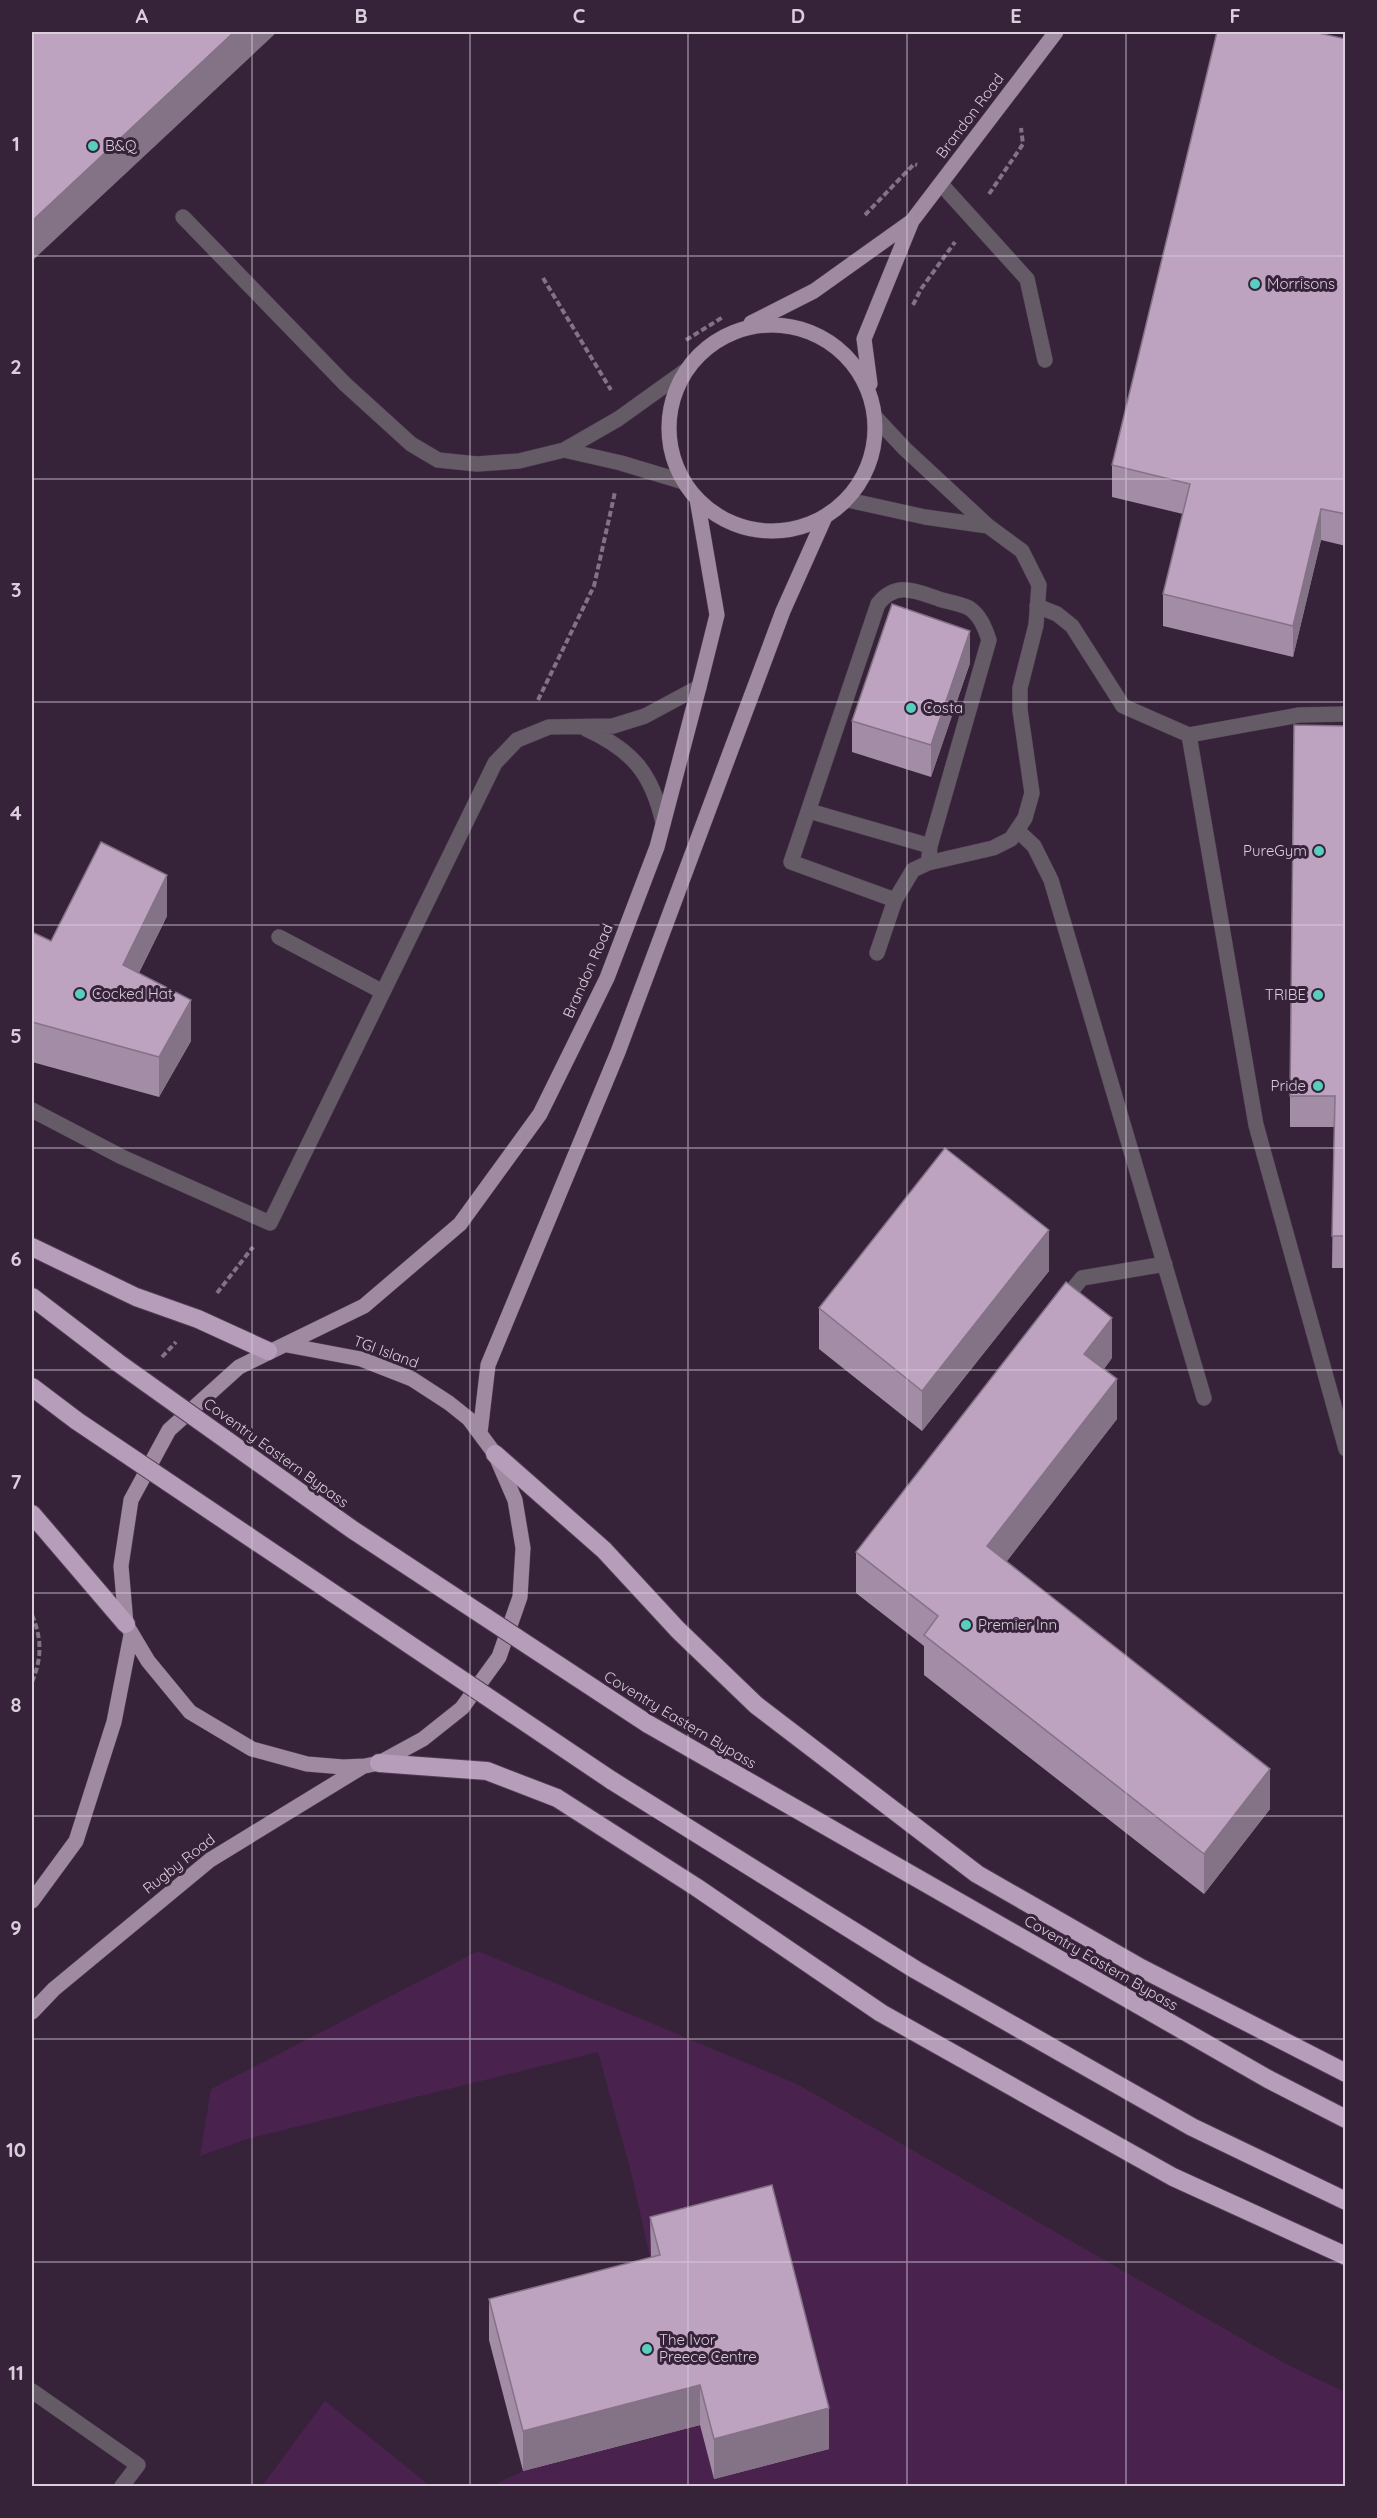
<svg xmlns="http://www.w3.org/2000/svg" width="1377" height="2518" font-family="Quicksand,sans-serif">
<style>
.green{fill:#49234e}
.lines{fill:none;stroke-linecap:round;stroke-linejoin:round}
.lane-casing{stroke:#503d53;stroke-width:16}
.street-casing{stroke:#503d53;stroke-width:16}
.primary-casing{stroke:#503d53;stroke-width:16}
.highway-casing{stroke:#503d53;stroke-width:20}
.path{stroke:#827285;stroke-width:4;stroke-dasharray:6 3;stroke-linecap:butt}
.lane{stroke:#655b66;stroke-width:15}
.street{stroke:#655b66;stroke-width:15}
.primary{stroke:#9f8aa1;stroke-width:15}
.highway{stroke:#b69db9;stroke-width:18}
.highway-bridge-casing{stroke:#503d53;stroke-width:20;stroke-linecap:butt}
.highway-bridge{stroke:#b69db9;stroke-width:18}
.wall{fill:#a38ca5}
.shaded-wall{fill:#847286}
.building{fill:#bda3c0;stroke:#847286;stroke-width:1.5}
.grid{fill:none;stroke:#dacddc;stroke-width:1.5;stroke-opacity:0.55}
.poi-dot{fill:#58cec0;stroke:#362239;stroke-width:2}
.labels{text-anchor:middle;stroke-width:6;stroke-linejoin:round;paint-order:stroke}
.street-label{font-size:15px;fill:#dacddc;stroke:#362239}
.poi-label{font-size:15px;fill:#dacddc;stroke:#362239;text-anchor:start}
.neatline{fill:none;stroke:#dacddc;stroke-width:2}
.grid-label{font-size:20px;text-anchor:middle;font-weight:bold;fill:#dacddc}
</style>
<rect width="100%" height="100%" fill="#362239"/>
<path class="green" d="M478,1951L797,2084L1286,2364L1345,2392V2486H491L523,2471L700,2425L829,2449L650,2257L630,2168L598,2052L247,2139L200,2156L211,2089Z
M325,2401L430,2486H262Z"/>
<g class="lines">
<g class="lane-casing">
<path id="lane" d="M183,217L345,384L411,444L438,460L477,464L519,461L564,450L618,419L685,371
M875,417L905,449L988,526L1022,551L1039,585L1036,625L1020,688V710L1032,793L1025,818L1011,839L993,848L928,863L913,870L895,900L877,953
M564,450L621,463L684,482
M848,500L925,517L988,526
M1037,606L1057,614L1072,626L1123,706L1189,735L1256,1125L1346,1449
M586,729C632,750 652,773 663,823
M1189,735L1299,715L1346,714
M809,811L930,846L929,857
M1017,830L1034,846L1051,880L1204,1398
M895,900L791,862L878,604C897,580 917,592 942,600C950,602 961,604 969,608C980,615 985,628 989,640L930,846
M279,937L383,992
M32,1110L122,1157L270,1223L495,763L517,740L549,727L613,726L645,716L699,687
M1061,1304L1082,1278L1165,1264
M32,2391L138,2465L122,2486"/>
</g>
<g class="street-casing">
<path id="street" d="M941,184L1027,279L1045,360"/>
</g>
<g class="primary-casing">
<path id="primary" d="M751,323L814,291L912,221
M669 428a103 103 0 1 1 206 0a103 103 0 1 1-206 0Z
M870,384L864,339L912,221L1056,32
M287,1345L361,1359L412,1379L449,1403L469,1419L495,1454L515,1500L523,1548L520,1597L499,1657L462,1708L423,1739L379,1763L365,1766L343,1767L307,1764L252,1749L190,1712L148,1661L126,1624L121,1566L131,1500L169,1430L239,1367L364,1306L460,1224L540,1114L607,978L657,847L699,687L717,615L697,499
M480,1433L488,1365L618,1052L783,611L825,517
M32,1901L76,1841L114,1722L131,1635
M32,2012L54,1989L210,1860L362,1767"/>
</g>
<g class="highway-casing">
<path id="highway" d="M32,1247L136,1297L198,1319L268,1351
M32,1297L117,1362
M32,1387L77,1421
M495,1454L604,1550L678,1630L756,1705L977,1874L1141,1968L1346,2073
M32,1514L126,1624
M648,1724L1268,2079L1346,2119
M379,1763L487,1771L557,1798L696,1887L881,2013L1173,2177L1346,2256
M611,1780L916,1970L1192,2127L1346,2201"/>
</g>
<path class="path" d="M989,194L1023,144L1021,128
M865,215L914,164L917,165
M543,278L611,390
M913,305L921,289L955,242
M686,340L723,317
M538,700L594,586L615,492
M217,1293L253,1247
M162,1357L176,1342
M32,1615C42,1639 42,1658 32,1682"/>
<use href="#lane" class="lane"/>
<use href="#street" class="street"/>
<use href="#primary" class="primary"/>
<use href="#highway" class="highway"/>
<g class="highway-bridge-casing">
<path id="highway-bridge" d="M117,1362L353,1530L648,1724
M77,1421L611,1780"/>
</g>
<use href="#highway-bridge" class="highway-bridge"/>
</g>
<path class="wall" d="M1346,39V546L1321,540L1293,657L1163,626V594L1183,514L1112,497V465Z
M970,663L931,777L852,752V721Z
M1346,726V1268H1332L1334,1127H1290V1096Z
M167,916L139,973L191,1041L159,1097L32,1062V932L51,941Z
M1049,1271L922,1431L819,1349V1308Z
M1112,1358L1104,1369L1117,1419L1006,1562L1270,1809L1204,1894L924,1675V1646L856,1593V1552Z
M650,2217L829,2449L714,2479L700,2425L523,2471L489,2340V2299L651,2258Z"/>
<path class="shaded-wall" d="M234,32H277L32,261V221Z
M1321,509V540L1293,657V626Z
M970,631V663L931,777V745Z
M167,875V916L123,1005V965Z
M191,1000V1041L159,1097V1057Z
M1049,1230V1271L922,1431V1391Z
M1112,1318V1358L1084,1394V1354Z
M1117,1379V1419L987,1587V1546Z
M1270,1769V1809L1204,1894V1854Z
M700,2385V2425L523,2471V2431Z
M829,2408V2449L714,2479V2439Z"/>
<path class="building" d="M32,32H234L32,221Z
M1217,32H1314L1346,39V514L1321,509L1293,626L1163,594L1190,484L1112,465Z
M892,604L970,631L931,745L852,721Z
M1294,725L1346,726V1236H1332L1335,1096H1290Z
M101,842L167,875L123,965L191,1000L159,1057L32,1022V932L51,941Z
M945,1148L1049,1230L922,1391L819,1308Z
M1066,1282L1112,1318L1084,1354L1117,1379L987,1546L1270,1769L1204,1854L924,1635L938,1616L856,1552Z
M772,2185L829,2408L714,2439L700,2385L523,2431L489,2299L660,2255L650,2217Z"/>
<path class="grid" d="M252,32V2486M470,32V2486M688,32V2486M907,32V2486M1126,32V2486M32,256H1346M32,479H1346M32,702H1346M32,925H1346M32,1148H1346M32,1370H1346M32,1593H1346M32,1816H1346M32,2039H1346M32,2262H1346"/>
<g class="poi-dot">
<circle cx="93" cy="146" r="6"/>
<circle cx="1255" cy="284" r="6"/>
<circle cx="911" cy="708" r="6"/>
<circle cx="1319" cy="851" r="6"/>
<circle cx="80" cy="994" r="6"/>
<circle cx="1318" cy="995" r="6"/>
<circle cx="1318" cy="1086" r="6"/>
<circle cx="966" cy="1625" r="6"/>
<circle cx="647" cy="2349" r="6"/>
</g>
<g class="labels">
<g class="street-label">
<text transform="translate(970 116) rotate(-53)" y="5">Brandon Road</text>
<text transform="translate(588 971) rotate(-66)" y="5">Brandon Road</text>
<text transform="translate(386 1352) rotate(20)" y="5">TGI Island</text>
<text transform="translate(276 1453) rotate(36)" y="5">Coventry Eastern Bypass</text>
<text transform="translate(680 1720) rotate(31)" y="5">Coventry Eastern Bypass</text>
<text transform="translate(179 1864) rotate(-38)" y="5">Rugby Road</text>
<text transform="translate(1101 1963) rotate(30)" y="5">Coventry Eastern Bypass</text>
</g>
<g class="poi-label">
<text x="105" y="151">B&amp;Q</text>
<text x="1267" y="289">Morrisons</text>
<text x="923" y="713">Costa</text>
<text x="1307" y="856" text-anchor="end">PureGym</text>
<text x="92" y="999">Cocked Hat</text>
<text x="1306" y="1000" text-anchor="end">TRIBE</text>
<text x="1306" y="1091" text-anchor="end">Pride</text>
<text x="978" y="1630">Premier Inn</text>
<text x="659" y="2345">The Ivor<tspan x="659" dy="17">Preece Centre</tspan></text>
</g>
</g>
<rect width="1377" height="2518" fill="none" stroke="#362239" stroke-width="66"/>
<rect x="33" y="33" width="1311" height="2452" class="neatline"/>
<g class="grid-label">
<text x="142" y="23">A</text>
<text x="361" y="23">B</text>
<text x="579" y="23">C</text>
<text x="798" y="23">D</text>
<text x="1016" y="23">E</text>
<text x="1235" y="23">F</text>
<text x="16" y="151">1</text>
<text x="16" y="374">2</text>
<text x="16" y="597">3</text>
<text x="16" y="820">4</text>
<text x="16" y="1043">5</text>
<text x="16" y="1266">6</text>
<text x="16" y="1489">7</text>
<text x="16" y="1712">8</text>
<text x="16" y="1935">9</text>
<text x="16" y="2157">10</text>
<text x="16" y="2380">11</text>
</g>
</svg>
